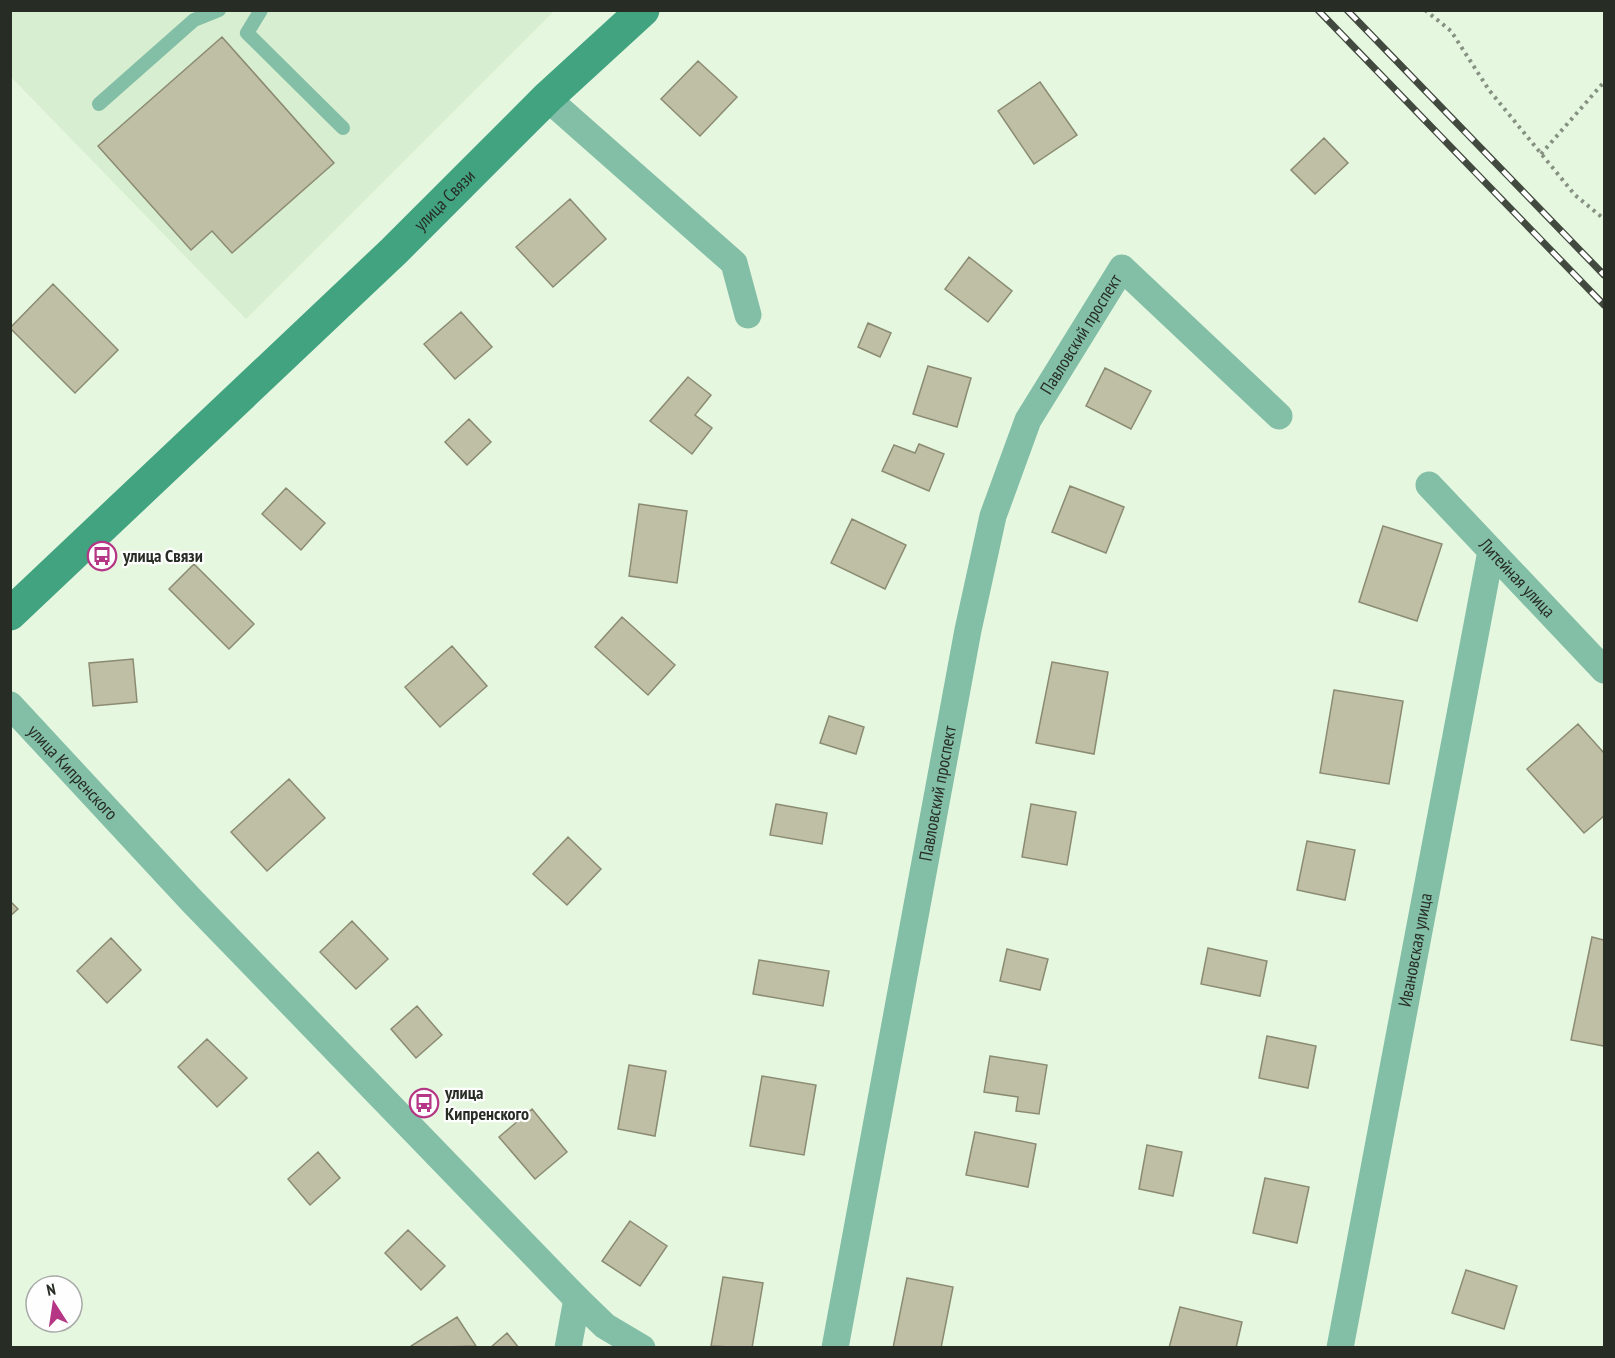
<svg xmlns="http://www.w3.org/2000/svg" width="1615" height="1358" font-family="'PT Sans Narrow',sans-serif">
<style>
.built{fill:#d8eed0}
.building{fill:#bfbfa5;stroke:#8b8b72;stroke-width:1.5}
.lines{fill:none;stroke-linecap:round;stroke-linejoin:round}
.path{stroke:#869181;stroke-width:4;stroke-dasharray:3 4.5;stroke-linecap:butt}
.lane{stroke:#83bea6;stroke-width:14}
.street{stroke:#83bea6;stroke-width:27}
.secondary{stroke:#42a381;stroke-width:33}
.rail-casing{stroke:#424a3f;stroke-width:7}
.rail{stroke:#fefefe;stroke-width:4.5;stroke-dasharray:14;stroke-linecap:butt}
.labels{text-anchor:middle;stroke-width:4.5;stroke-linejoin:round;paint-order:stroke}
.street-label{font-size:18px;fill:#272d24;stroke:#fefefe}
.poi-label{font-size:18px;font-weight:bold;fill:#272d24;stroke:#fefefe;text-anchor:start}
</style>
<rect width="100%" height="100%" fill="#e6f7e0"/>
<path class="built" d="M11,11H554L246,319L11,77Z"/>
<path class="building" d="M222,37L334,163L232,253L212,231L191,250L98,146Z
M698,61L737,97L700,136L661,99Z
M1040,82L1077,135L1034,164L998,111Z
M1324,138L1348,163L1315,194L1291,170Z
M570,199L606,239L553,287L516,247Z
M969,257L1012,291L988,322L945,289Z
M53,284L118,350L75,393L10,328Z
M461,312L492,347L455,379L424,344Z
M868,323L891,333L880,357L858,347Z
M928,366L971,378L957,427L913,414Z
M1105,368L1151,391L1131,429L1086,406Z
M688,377L711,395L695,415L712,428L692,454L650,421Z
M469,419L491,442L467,465L445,442Z
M919,444L944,454L929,491L882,471L894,445L915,453Z
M1070,486L1124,507L1106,553L1052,532Z
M286,488L325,523L301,550L262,514Z
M639,504L687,511L677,583L629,576Z
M852,519L906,545L885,589L831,563Z
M1383,526L1442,544L1417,621L1359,602Z
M194,564L254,624L229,649L169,589Z
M622,617L675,665L648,695L595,647Z
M452,646L487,686L440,727L405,687Z
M133,659L137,702L93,706L89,663Z
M1052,662L1108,672L1094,754L1036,743Z
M1334,690L1403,701L1389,784L1320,773Z
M829,716L864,727L856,754L820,743Z
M1578,724L1604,753V816L1584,833L1527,769Z
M289,779L325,818L267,871L231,832Z
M776,804L827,813L822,844L770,835Z
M1031,804L1076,812L1067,865L1022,857Z
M568,837L601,869L567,905L533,874Z
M1307,841L1355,850L1345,900L1297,890Z
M10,901L18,909L10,916Z
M352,921L388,959L356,989L320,952Z
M1592,937L1604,940V1046L1571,1040Z
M111,938L141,970L107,1003L77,971Z
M1208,948L1267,961L1260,996L1201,984Z
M1007,949L1048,959L1040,990L1000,981Z
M759,960L829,971L823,1006L753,994Z
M417,1006L442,1035L416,1058L391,1029Z
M1267,1036L1316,1046L1308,1088L1259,1078Z
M207,1039L247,1078L217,1107L178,1067Z
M990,1056L1047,1065L1039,1114L1016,1111L1018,1097L984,1092Z
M629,1065L666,1071L655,1136L618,1129Z
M762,1076L816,1085L804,1155L750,1146Z
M532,1109L567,1152L535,1179L499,1137Z
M975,1132L1036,1144L1028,1187L966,1175Z
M1147,1145L1182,1152L1173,1196L1139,1189Z
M318,1152L340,1178L310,1205L288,1179Z
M1265,1178L1309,1187L1297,1243L1253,1233Z
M630,1221L667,1246L640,1286L602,1261Z
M408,1230L445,1266L421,1290L385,1253Z
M1466,1270L1517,1286L1504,1329L1452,1313Z
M723,1277L763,1283L752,1348L711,1346Z
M907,1278L953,1287L941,1348H893Z
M1180,1307L1242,1322L1236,1348H1169Z
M457,1317L476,1346L412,1348L411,1346Z
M507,1333L519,1348H490Z"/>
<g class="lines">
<path class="path" d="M1425,10L1451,31L1489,90L1575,195L1604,219
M1541,154L1604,82"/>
<path class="lane" d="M261,10L247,33L343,128
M99,104L194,20L219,10"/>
<g class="street">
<path d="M547,98L734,263L748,315"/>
<path id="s1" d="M1429,485L1604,670"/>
<path id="s2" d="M10,705L192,901L577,1299L605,1326L642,1348"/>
<path d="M568,1348L577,1299"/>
<path id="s3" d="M835,1348L968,630L993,516L1028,420L1122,268L1279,416"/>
<path id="s4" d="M1340,1348L1491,551"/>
</g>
<path class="secondary" id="s5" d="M10,614L394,251L547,98L643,10"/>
<g class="rail-casing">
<path id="rail" d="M1318,10L1604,305
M1347,10L1604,275"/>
</g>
<use href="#rail" class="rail"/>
</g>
<defs>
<g id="bus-ring" transform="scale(1.5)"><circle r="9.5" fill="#fefefe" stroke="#b43684" stroke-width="1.5"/><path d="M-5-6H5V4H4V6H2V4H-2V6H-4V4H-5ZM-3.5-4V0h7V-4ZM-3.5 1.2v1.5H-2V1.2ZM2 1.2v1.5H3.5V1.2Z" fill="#b43684"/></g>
</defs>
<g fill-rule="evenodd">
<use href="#bus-ring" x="102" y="556"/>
<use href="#bus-ring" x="424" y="1103"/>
</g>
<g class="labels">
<g class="street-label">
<text dy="6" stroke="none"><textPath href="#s5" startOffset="600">улица Связи</textPath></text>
<text dy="6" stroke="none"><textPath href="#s3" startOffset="1050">Павловский проспект</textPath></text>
<text dy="6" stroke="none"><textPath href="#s1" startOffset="128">Литейная улица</textPath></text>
<text dy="6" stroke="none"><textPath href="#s2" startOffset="92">улица Кипренского</textPath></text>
<text dy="6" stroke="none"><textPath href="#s3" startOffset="564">Павловский проспект</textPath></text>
<text dy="6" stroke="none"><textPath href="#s4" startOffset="405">Ивановская улица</textPath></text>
</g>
<g class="poi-label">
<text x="123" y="562">улица Связи</text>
<text x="445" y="1099">улица<tspan x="445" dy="21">Кипренского</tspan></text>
</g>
</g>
<rect width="1615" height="1358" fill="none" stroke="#272d24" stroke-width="24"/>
<g transform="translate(54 1304) rotate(348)"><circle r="28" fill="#fefefe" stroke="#a8aaa7" stroke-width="1.5"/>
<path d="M0-4.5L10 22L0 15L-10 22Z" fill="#b43684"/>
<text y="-9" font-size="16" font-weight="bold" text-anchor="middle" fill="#272d24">N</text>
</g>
</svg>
